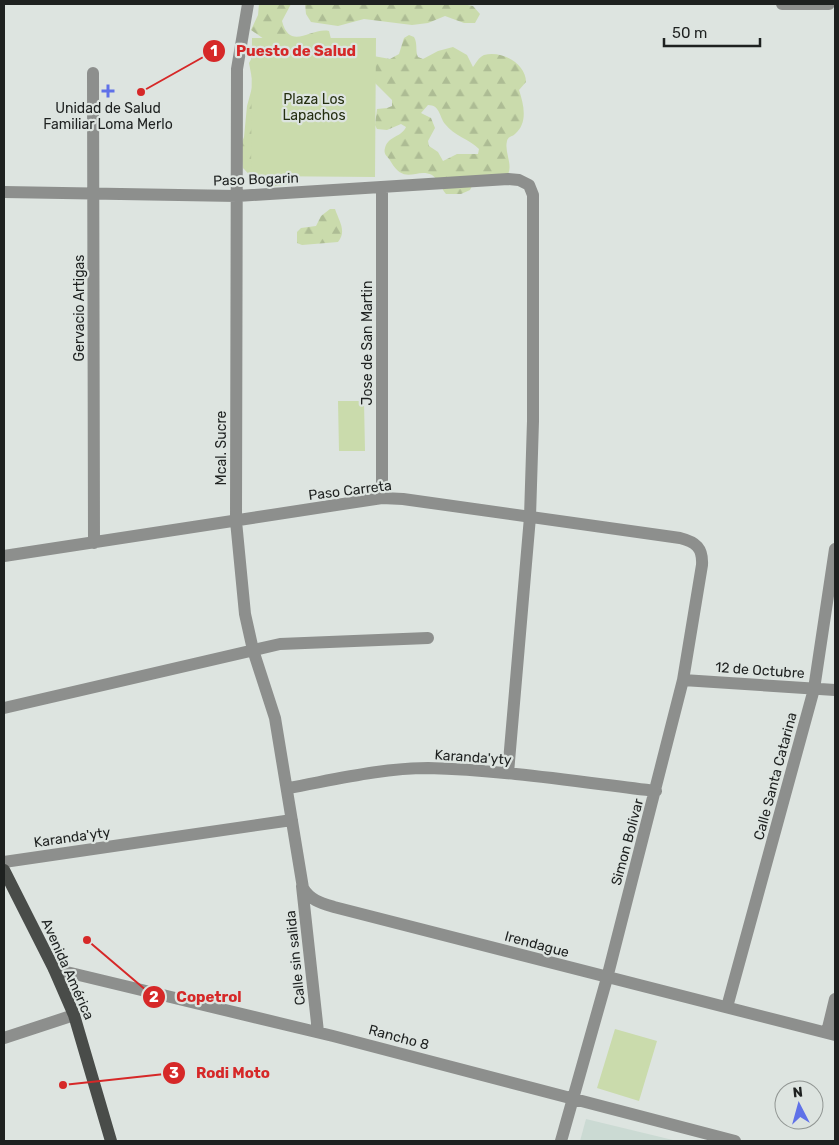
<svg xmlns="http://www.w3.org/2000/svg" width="839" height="1145" font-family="Rubik,sans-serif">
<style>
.built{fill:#cbdad3}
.forest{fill:url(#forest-firs);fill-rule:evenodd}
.park{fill:#cadbac}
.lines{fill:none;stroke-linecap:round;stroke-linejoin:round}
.minor{stroke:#8d8f8d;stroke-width:12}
.major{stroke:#494c49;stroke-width:12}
.poi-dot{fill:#5f71e8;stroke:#dde4e0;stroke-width:2}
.labels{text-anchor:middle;stroke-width:4.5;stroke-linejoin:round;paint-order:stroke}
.park-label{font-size:14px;fill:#252f11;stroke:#dde4e0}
.poi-label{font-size:14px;fill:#1e2120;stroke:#dde4e0}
.street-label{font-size:14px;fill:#1e2120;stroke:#dde4e0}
.leader{fill:none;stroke:#d62828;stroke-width:2}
.callout-dot{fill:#d62828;stroke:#dde4e0;stroke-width:2}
.mark-label{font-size:15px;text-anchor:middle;font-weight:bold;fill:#fff}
.callout-label{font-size:15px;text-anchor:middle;font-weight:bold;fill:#d62828;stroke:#dde4e0;stroke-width:4.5;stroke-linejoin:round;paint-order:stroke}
</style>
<defs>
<pattern id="forest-firs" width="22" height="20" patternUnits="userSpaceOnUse" patternTransform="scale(1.25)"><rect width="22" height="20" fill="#cadbac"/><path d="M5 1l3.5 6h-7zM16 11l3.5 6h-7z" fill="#adbc94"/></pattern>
</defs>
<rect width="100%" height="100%" fill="#dde4e0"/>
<path class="built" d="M586,1119L677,1141H580Z"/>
<path class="forest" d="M259,4H291L282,21C290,52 311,27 329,31L333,47L264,39L251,30L258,15Z
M305,4H462L473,6L480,14L475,23H464L445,16L428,23L412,25L364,19L338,26L311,22L306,14Z
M409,35L414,37C418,44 415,51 418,57L423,59L438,51L453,47L467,55L473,67C476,63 479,57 484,55C501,50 526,63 526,82L519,90C524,105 528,123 515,134C512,137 508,136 507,141C504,153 514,165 507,176L475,180L470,190L461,194H446C441,188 438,179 432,175C417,167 405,186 391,162C388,156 383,155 385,148C388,136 402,137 406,127L401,124L387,130L377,129L375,125L377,109L387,108L392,106V100L374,82L368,55L390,59L399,54L404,38ZM428,105C440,105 439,116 445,124C454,136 469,139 479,149L478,154H457L443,161L438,152L429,146L428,141L435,128L431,118L421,113Z
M254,54L297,175L291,184L269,187L258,184L243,168L240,147L244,137L247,106L253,84L249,63Z
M330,209H335C339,221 347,231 338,242L302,245L297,243V232L301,228L316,226L321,216Z"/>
<path class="park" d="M252,38H376L375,177L251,176Z
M338,401H364L365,451H339Z
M615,1029L657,1041L639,1101L597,1088Z"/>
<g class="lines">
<path class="minor" d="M248,4L237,69L236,521L245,614L253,650L275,718L303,888C310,900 321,903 334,907L835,1035
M782,4H829
M93,73L94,543
M4,192L237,196L508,179L519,180L529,185L533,195V421L530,517L508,773
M382,498V187
M4,556L382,498L403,499L680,538C696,542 703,548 702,565L683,680L607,978L561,1141
M683,680L835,690
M4,708L280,644L428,638
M288,788C333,780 382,768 428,768C504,770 580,782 656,791
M4,862L292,820
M302,886L318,1032
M54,969L333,1036L735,1141
M727,1007L814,689L835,549
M827,1032L835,999
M4,1038L74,1015"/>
<path class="major" d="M4,870L54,969L74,1015L111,1141"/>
</g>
<path class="poi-dot" d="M105.5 83.5h5v5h5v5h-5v5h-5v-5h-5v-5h5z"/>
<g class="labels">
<g class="park-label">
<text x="314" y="104">Plaza Los<tspan x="314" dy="16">Lapachos</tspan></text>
</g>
<g class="poi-label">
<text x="108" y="113">Unidad de Salud<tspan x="108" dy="16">Familiar Loma Merlo</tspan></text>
</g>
<g class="street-label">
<text transform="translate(256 179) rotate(-2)" y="5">Paso Bogarin</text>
<text transform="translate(79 308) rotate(-90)" y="5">Gervacio Artigas</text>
<text transform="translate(367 343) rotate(-90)" y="5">Jose de San Martin</text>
<text transform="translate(221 448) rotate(-90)" y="5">Mcal. Sucre</text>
<text transform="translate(350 490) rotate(-7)" y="5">Paso Carreta</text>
<text transform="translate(760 670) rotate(4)" y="5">12 de Octubre</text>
<text transform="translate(473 757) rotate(4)" y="5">Karanda'yty</text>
<text transform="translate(775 776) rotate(-75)" y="5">Calle Santa Catarina</text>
<text transform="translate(72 837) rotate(-8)" y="5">Karanda'yty</text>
<text transform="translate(627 842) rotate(-75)" y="5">Simon Bolivar</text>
<text transform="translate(537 944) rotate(15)" y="5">Irendague</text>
<text transform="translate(295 958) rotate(-96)" y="5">Calle sin salida</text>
<text transform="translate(68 969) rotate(66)" y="5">Avenida América</text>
<text transform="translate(399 1037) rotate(15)" y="5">Rancho 8</text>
</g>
</g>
<path class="leader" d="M141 92L214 51M87 940L154 997M63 1085L174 1073"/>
<g class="callout-dot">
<circle cx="141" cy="92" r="5"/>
<circle cx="87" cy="940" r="5"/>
<circle cx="63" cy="1085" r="5"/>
<circle cx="214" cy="51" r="12"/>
<circle cx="154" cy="997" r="12"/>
<circle cx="174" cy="1073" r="12"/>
</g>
<g class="mark-label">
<text x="214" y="56">1</text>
<text x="154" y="1002">2</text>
<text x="174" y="1078">3</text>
</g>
<g class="callout-label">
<text x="296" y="56">Puesto de Salud</text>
<text x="209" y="1002">Copetrol</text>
<text x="233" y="1078">Rodi Moto</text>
</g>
<rect width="839" height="1145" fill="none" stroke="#1e2120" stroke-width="10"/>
<g transform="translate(799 1105) rotate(354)"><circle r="24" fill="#dde4e0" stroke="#919693"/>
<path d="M0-4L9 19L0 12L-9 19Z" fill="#5f71e8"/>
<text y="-8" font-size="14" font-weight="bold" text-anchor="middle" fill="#1e2120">N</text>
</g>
<path d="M664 38v8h96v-8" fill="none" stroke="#1e2120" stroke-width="2.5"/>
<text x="672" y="38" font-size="15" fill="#1e2120" stroke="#dde4e0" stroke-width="4" paint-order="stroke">50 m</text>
</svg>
